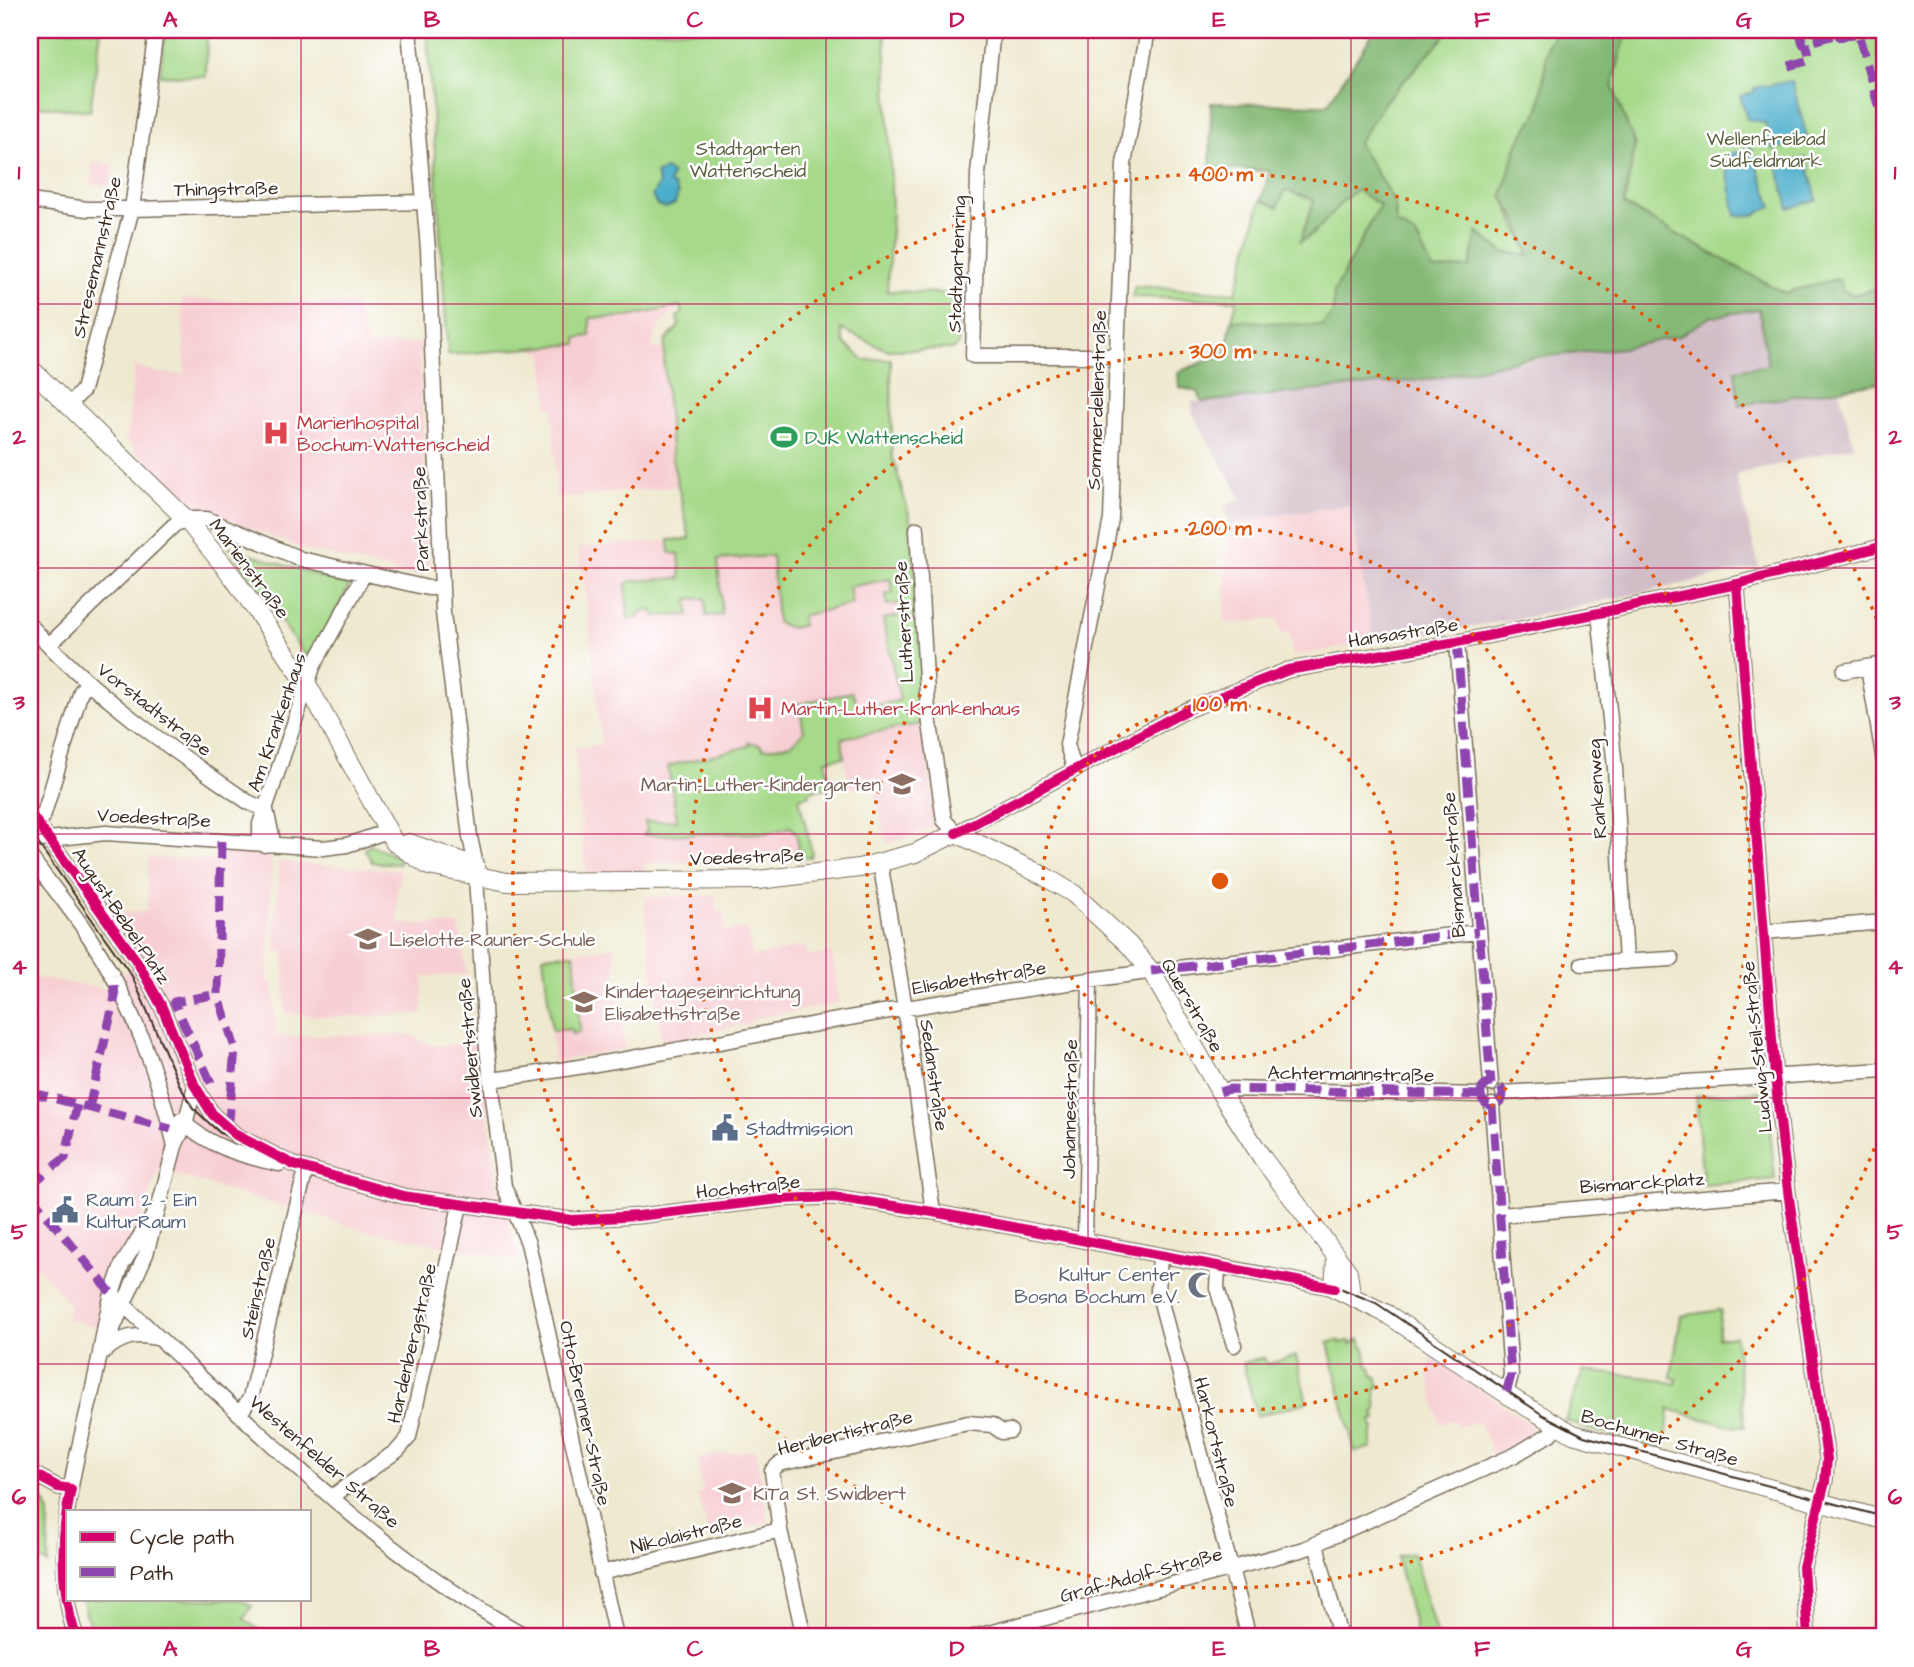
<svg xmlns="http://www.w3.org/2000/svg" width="1914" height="1667" font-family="'Architects Daughter',sans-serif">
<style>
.built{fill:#f7cfd3}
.industrial{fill:#d2bdc7}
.green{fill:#a6d989;stroke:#708254;stroke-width:2}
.forest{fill:#84b975;stroke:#60724a;stroke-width:2}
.water{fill:#4caecb;stroke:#446c74;stroke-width:2}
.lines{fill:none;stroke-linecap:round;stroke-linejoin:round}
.minor-casing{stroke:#7a6d5c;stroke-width:17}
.major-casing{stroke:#7a6d5c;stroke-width:20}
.minor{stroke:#fff;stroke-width:14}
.major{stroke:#fff;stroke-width:18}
.tram{stroke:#3b2a1e;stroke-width:2}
.quiet{stroke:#8e44ad;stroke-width:9;stroke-dasharray:18 9;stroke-linecap:butt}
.cycleway-casing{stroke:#fff;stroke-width:15}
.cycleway{stroke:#d6006c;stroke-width:10}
.grid{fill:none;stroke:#c2185b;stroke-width:2;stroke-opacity:0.55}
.ring{fill:none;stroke:#df570d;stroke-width:3.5;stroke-dasharray:3.5 7}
.labels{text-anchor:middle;stroke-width:5;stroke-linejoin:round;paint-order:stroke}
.park-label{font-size:19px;fill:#5b5f3e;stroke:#fff}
.street-label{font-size:19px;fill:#3b2a1e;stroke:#fff}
.health-label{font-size:19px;fill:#be3a42;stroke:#fff;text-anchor:start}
.leisure-label{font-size:19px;fill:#27864d;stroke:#fff;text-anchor:start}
.education-label{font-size:19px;fill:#785e54;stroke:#fff;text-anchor:start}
.service-label{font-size:19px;fill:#4e5e75;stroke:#fff;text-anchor:start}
.worship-label{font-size:19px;fill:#5b616d;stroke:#fff;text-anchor:end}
.centre{fill:#df570d;stroke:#fff;stroke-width:3.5}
.ring-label{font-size:21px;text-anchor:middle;font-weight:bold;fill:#df570d;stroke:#fff;stroke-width:5;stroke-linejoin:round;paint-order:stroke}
.neatline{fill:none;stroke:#c2185b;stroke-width:2.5}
.grid-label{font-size:23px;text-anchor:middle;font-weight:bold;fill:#c2185b}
</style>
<rect width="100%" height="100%" fill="#fff"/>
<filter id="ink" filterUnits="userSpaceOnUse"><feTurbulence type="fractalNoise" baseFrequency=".0143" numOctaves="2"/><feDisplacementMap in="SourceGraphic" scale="14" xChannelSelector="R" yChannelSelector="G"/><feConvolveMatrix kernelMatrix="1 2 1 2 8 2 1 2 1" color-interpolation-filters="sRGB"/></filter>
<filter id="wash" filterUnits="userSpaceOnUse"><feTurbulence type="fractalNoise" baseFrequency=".00686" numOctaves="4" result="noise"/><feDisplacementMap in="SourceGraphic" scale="28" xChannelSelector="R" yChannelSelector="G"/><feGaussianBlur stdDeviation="1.57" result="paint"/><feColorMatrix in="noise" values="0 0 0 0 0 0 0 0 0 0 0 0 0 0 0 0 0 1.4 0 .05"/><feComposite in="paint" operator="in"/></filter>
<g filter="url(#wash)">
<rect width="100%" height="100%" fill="#eee9cf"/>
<path class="built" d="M93,162L113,164L111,187L90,184Z
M182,299L354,304L369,346L420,343L429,566L424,573L416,576L305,550L209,511L176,491L126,441L135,366L159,373L185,374Z
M680,306L658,328L651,348L671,349L684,486L556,498L553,408L548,407L543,352H535L534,348L577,344L576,338L589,318L628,317Z
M1350,505L1374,642L1293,656L1289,633L1281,634L1277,618L1242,623L1224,622L1229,522Z
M690,539L914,555L923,691L922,724L936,813L932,828L887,844L872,784L850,788L844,757L804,764L810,795L795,799L805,857L645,864V872L586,873L574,748L601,744L588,609L578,548Z
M214,846L272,849L268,983H273L276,1036L411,1035L434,1046L480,1043L497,1185L520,1261L360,1229L158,1170L145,1212L112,1272L99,1327L66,1319L70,1306L30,1257V977L107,989L109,981L144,961L111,913L147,911L148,858L214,860Z
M279,862L400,870L397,898L399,924L459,925L467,974L423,977V1014L329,1017L285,1013L284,952L274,951Z
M717,895L715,911L725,913L724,929L726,931L748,929L752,957L806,946L808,956L832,952L840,1003L753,1019L751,1023L662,1042L645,917V897Z
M613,947L625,1049L554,1061L543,955Z
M1431,1357L1530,1423L1533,1432L1530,1437L1494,1458L1479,1422L1458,1426L1454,1420L1440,1424L1428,1374Z
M755,1449L769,1522L710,1537L697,1494L703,1491L697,1459Z"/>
<path class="industrial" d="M1760,309L1768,365L1739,405L1839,390L1854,446L1736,475L1759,567L1530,617L1374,642L1350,505L1229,522L1225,506L1242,499L1193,414L1192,402L1331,388L1622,348L1679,336L1710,317Z"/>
<path class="green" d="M30,30H101L90,111L30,105Z
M166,30H207L206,77L160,75Z
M427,30H885L892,212L887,291L960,294L958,345L953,349L887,350L841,329L844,343L864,360L891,359L892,455L910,518L914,555L923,691L922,724L842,738L844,757L826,760L829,781L835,780V786L809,791L810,795L799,798L812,853L810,857L794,858L792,855L798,848L797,834L791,827L768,833L644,835L647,830L645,822L677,820L668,766L749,746V742L761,745L763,749L791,744L804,732L799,704L852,692L860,709L900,700L883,619L906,615L904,603L887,605L886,594L893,593L890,579L849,587L852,604L801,616L803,625L791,628L777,623L772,556L718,560L722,615L706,616L705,598L688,599L689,615L655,616L653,611L640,612L638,618L628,619L626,584L631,581L681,578L679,554L670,553L669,540L690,539L672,458L664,365L665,342L679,326L677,317L683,313L680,306L628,317L590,318V336L577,338V344L448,355Z
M1450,30H1557L1548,45L1539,110L1518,143L1502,195L1530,257L1503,252L1478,232L1470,267L1433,271L1416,236L1396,223L1395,203L1358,143L1386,100Z
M1627,30H1884V55L1880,57L1884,71V286L1853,295L1843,291L1838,279L1784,293L1624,205L1635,145L1612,86Z
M1285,190L1314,200L1301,241C1323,232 1332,205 1357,190L1380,205L1334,292L1333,312L1323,326L1232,320L1237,300L1132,297L1135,286L1236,293L1261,200L1277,207Z
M229,547L349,586L314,654L307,657L302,651Z
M371,845L399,858V864L372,862L365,849Z
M574,953L580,1032L572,1034L571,1029L552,1031L543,956Z
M1766,1091L1775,1179L1703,1185L1696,1096Z
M1721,1310L1718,1338L1735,1336L1745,1427L1729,1426L1669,1409L1665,1450L1584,1428L1565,1420L1583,1371L1651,1378L1676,1384L1677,1379L1671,1377L1681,1316Z
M1360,1339L1363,1348H1365L1368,1367H1371L1373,1376H1376L1379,1387L1375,1389L1377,1410L1374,1412L1376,1419L1371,1420L1374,1431L1372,1432V1447L1355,1452L1328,1343L1339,1340L1340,1343L1349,1341L1350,1344Z
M1296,1356L1307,1402L1257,1416L1243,1363L1264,1358L1267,1364Z
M30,1492L44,1502L49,1513L48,1564L30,1556Z
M1413,1553L1437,1637H1417L1397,1557Z
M82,1599H240L252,1606L244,1619L269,1637H93Z"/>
<path class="forest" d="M1375,30H1450L1386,100L1358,143L1395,203L1396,223L1416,236L1433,270L1470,267L1477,232L1503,252L1530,256L1517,221L1502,196L1518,143L1539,110L1548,45L1557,30H1627L1612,86L1635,145L1624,205L1784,293L1838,279L1843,291L1854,295L1884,286V382L1739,405L1735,370L1768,365L1759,309L1710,317L1679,336L1622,348L1524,359L1437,378L1202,402L1198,392L1179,387L1178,372L1225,354L1232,320L1323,326L1333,312L1334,292L1380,205L1356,190C1333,204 1324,232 1300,241L1314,200L1285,190L1278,207L1261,200L1270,171L1210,168L1211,103L1327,105Z"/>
<path class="water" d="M1792,81L1808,141L1773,150L1765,123L1747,119L1740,96L1754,92V88Z
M1751,148L1772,206L1755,215L1736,216L1724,156Z
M1806,158L1817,200L1789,208L1777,165Z
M666,169L672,174L669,184L674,186L678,194L675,204L666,208L657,205L652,196L659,184L656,174Z"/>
</g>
<g filter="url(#ink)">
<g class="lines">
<g class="minor-casing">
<path id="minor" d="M409,30L428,249L443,613L470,837L476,866
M993,30L978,174L973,356H1117
M30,201L87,209H132L424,202
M70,404L83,390L132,209L156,30
M917,529L928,710L944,820L956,833L1187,710L1288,670L1457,642L1599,613L1737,584L1884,546
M1737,584L1775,1077L1788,1191L1827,1459L1825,1482L1803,1567L1808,1637
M1599,613L1615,768L1626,962
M30,625C93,695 171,749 248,802L266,810
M1457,642L1491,1084
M49,645L174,525L186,519H207L301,559L428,588H442
M1868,668L1884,761
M1844,671L1884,664
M1074,768L1067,745L1111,519L1124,164L1148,30
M266,810L272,836L264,845L260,837V824L313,667L364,574
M30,813L138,963L161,1005L195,1086L213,1115L236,1135L294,1165L403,1196L572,1220L638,1216L780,1199L835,1197L933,1212L1334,1288
M30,830L43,817L81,691L88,682
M30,841L106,833L323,848L347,845L388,831
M30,856C49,884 72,909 90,938C131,1000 158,1074 175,1146
M880,862L905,1008L933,1212
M476,877L486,1040L504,1186L528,1243L616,1637
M1763,932L1884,922
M1582,964L1672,959
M490,1080C630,1062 767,1031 907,1008C1096,976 1287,954 1478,932
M1220,1092L1230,1089L1481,1095
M1503,1093L1884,1070
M1492,1105L1511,1375L1506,1394
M181,1120C209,1147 242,1156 279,1164
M1500,1215L1788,1191
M1085,1241L1090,979
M1160,1256L1158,1291L1249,1637
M1218,1267L1217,1288L1234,1345
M112,1294C243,1414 370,1552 528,1637
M107,1342L146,1254L175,1146L185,1124L195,1086
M105,1351C121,1337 135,1333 156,1338
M240,1414L250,1398L306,1169
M30,1472L58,1487L71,1489
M333,1496L398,1450L409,1437L460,1205
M1316,1544L1340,1637
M601,1573L780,1530
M76,1637C48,1552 75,1467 94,1383C101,1353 104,1323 112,1294L122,1265L156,1211
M804,1637L780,1530L772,1471L779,1464L968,1423L992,1425L1002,1432L1010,1431
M974,1637L1304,1549L1515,1455L1550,1434L1557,1426"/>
</g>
<g class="major-casing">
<path id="major" d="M30,368L186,519L233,577L307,684L394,842L429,866L507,882L758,880L859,868L915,853L956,833L1044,876L1074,894L1129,945L1151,971L1220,1092L1263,1159L1348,1272L1351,1294
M409,843L475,866
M1336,1258L1334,1288L1387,1314L1517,1401L1573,1434L1884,1520"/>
</g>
<use href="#minor" class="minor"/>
<use href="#major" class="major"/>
<path class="tram" d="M30,832L132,976L180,1086L193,1108L220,1133L267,1153L386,1190L564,1216L637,1213L787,1195L841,1194L970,1215L1328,1283L1376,1303L1543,1415L1584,1436L1884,1517"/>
<path class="quiet" d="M1799,30L1803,44L1840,33L1839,30
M1838,34L1840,37L1858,33L1880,112
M1789,66L1810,60L1806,43
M1457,642L1491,1084
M221,841L218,994L235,1048L229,1120L223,1126
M1151,971L1478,932
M211,1083L174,1002L218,994
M1481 1094a11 11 0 1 1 22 0a11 11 0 1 1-22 0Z
M30,1092L171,1129
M1220,1092L1230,1089L1481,1095
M1492,1105L1511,1375L1506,1394
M89,1108L115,997L113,976
M53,1167L65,1158L77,1105
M30,1185L49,1170
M30,1195L112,1294"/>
<g class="cycleway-casing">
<path id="cycleway" d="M1737,584L1775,1077L1788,1191L1827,1459L1825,1482L1803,1567L1808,1637
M30,813L138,963L161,1005L195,1086L213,1115L236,1135L294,1165L403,1196L572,1220L638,1216L780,1199L835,1197L933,1212L1334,1288
M956,833L1187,710L1288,670L1457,642L1599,613L1737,584L1884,546
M30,1472L58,1487L71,1489C60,1539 60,1588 76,1637"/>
</g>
<use href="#cycleway" class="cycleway"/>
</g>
</g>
<path class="grid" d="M301,30V1511M563,30V1637M826,30V1637M1088,30V1637M1351,30V1637M1613,30V1637M30,304H1884M30,568H1884M30,834H1884M30,1098H1884M30,1364H1884M301,1599V1637"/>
<g class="ring">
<circle cx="1220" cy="881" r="177"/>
<circle cx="1220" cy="881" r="353"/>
<circle cx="1220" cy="881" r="530"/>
<path d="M1882 1129A707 707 0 1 1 1882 633"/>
</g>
<defs>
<g id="hospital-bare" transform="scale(2.1)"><path d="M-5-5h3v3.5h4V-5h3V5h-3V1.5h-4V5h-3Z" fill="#e0444e" stroke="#fff" stroke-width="2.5" paint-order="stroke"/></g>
<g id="stadium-bare" transform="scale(2.1)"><path d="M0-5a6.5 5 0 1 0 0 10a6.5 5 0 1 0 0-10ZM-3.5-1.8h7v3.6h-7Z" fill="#2e9e5b" stroke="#fff" stroke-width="2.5" paint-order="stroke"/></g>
<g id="school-bare" transform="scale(2.1)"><path d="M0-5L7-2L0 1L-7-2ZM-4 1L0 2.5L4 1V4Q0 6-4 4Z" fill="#8d6e63" stroke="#fff" stroke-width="2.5" paint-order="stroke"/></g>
<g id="civic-bare" transform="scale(2.1)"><path d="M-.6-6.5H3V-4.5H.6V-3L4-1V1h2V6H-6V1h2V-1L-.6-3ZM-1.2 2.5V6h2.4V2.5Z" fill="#5c6f8a" stroke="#fff" stroke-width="2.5" paint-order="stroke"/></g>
<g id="mosque-bare" transform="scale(2.1)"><path d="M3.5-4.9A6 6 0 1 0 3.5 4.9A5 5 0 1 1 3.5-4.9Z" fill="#6b7280" stroke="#fff" stroke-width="2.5" paint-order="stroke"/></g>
</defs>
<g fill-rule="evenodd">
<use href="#hospital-bare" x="276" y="433"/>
<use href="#stadium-bare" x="784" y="437"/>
<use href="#hospital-bare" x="760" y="708"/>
<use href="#school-bare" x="902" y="784"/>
<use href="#school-bare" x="368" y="939"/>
<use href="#school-bare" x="584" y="1002"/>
<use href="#civic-bare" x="725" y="1128"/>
<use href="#civic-bare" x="65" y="1210"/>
<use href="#mosque-bare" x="1201" y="1285"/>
<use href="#school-bare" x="732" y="1493"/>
</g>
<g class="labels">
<g class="park-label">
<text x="1766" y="145">Wellenfreibad<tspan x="1766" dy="22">Südfeldmark</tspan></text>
<text x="748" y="155">Stadtgarten<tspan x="748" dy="22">Wattenscheid</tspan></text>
</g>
<g class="street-label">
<text transform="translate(226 188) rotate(-1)" y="7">Thingstraße</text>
<text transform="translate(96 257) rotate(-77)" y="7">Stresemannstraße</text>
<text transform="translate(956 264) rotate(-88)" y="7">Stadtgartenring</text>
<text transform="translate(1096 400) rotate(-88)" y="7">Sommerdellenstraße</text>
<text transform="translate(420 519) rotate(-92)" y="7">Parkstraße</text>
<text transform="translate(250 568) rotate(53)" y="7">Marienstraße</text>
<text transform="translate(903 622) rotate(-93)" y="7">Lutherstraße</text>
<text transform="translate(1403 632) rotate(-9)" y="7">Hansastraße</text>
<text transform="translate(155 709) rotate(38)" y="7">Vorstadtstraße</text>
<text transform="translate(276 722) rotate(-71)" y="7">Am Krankenhaus</text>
<text transform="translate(1596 789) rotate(-94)" y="7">Rankenweg</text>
<text transform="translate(154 817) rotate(3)" y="7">Voedestraße</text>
<text transform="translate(747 856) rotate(-2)" y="7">Voedestraße</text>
<text transform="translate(1453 865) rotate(-94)" y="7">Bismarckstraße</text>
<text transform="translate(122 915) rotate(56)" y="7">August-Bebel-Platz</text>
<text transform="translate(979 977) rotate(-9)" y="7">Elisabethstraße</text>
<text transform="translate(1193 1005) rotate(60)" y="7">Querstraße</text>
<text transform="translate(1756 1047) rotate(-96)" y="7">Ludwig-Steil-Straße</text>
<text transform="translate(469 1048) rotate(-95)" y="7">Swidbertstraße</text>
<text transform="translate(1351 1073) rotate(1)" y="7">Achtermannstraße</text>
<text transform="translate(935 1075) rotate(82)" y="7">Sedanstraße</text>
<text transform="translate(1069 1109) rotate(-89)" y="7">Johannesstraße</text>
<text transform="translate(1642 1182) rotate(-4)" y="7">Bismarckplatz</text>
<text transform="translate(748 1186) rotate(-6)" y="7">Hochstraße</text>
<text transform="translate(257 1288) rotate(-77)" y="7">Steinstraße</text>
<text transform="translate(411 1343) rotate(-77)" y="7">Hardenbergstraße</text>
<text transform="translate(586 1413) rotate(78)" y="7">Otto-Brenner-Straße</text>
<text transform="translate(845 1432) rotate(-14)" y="7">Heribertistraße</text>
<text transform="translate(1660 1437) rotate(16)" y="7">Bochumer Straße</text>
<text transform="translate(1217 1442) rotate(76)" y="7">Harkortstraße</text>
<text transform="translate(325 1461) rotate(41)" y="7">Westenfelder Straße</text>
<text transform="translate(686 1533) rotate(-14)" y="7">Nikolaistraße</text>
<text transform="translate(1141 1574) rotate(-15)" y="7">Graf-Adolf-Straße</text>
</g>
<g class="health-label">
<text x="297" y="429">Marienhospital<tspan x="297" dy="22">Bochum-Wattenscheid</tspan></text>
<text x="781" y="715">Martin-Luther-Krankenhaus</text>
</g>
<g class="leisure-label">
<text x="805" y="444">DJK Wattenscheid</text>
</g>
<g class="education-label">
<text x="881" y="791" text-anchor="end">Martin-Luther-Kindergarten</text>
<text x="389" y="946">Liselotte-Rauner-Schule</text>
<text x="605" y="998">Kindertageseinrichtung<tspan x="605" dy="22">Elisabethstraße</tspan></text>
<text x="753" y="1500">KiTa St. Swidbert</text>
</g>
<g class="service-label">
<text x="746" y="1135">Stadtmission</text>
<text x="86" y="1206">Raum 2 - Ein<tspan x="86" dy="22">KulturRaum</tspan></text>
</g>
<g class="worship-label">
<text x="1180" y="1281">Kultur Center<tspan x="1180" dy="22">Bosna Bochum e.V.</tspan></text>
</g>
</g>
<circle cx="1220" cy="881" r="10" class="centre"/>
<g class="ring-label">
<text x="1220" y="181">400 m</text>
<text x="1220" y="358">300 m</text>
<text x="1220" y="535">200 m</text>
<text x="1220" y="711">100 m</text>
</g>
<rect width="1914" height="1667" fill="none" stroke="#fff" stroke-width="77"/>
<rect x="66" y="1510" width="245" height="91" fill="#ffffff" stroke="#b1aaa5" stroke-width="2"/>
<rect x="80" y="1532" width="35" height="10" fill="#d6006c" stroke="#b1aaa5" stroke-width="2"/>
<text x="130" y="1544" font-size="21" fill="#3b2a1e">Cycle path</text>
<rect x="80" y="1567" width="35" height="10" fill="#8e44ad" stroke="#b1aaa5" stroke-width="2"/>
<text x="130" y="1580" font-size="21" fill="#3b2a1e">Path</text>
<rect x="38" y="38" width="1838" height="1590" class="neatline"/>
<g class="grid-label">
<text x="170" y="27">A</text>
<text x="432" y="27">B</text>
<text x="695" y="27">C</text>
<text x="957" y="27">D</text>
<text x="1219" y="27">E</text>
<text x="1482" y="27">F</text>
<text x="1744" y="27">G</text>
<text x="19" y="179">1</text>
<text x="1895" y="179">1</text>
<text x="19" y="444">2</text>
<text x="1895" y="444">2</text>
<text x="19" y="709">3</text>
<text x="1895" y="709">3</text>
<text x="19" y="974">4</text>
<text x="1895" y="974">4</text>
<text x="19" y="1239">5</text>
<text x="1895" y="1239">5</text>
<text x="19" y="1504">6</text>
<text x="1895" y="1504">6</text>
<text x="170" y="1656">A</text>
<text x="432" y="1656">B</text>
<text x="695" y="1656">C</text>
<text x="957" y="1656">D</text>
<text x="1219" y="1656">E</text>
<text x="1482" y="1656">F</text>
<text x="1744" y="1656">G</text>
</g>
</svg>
